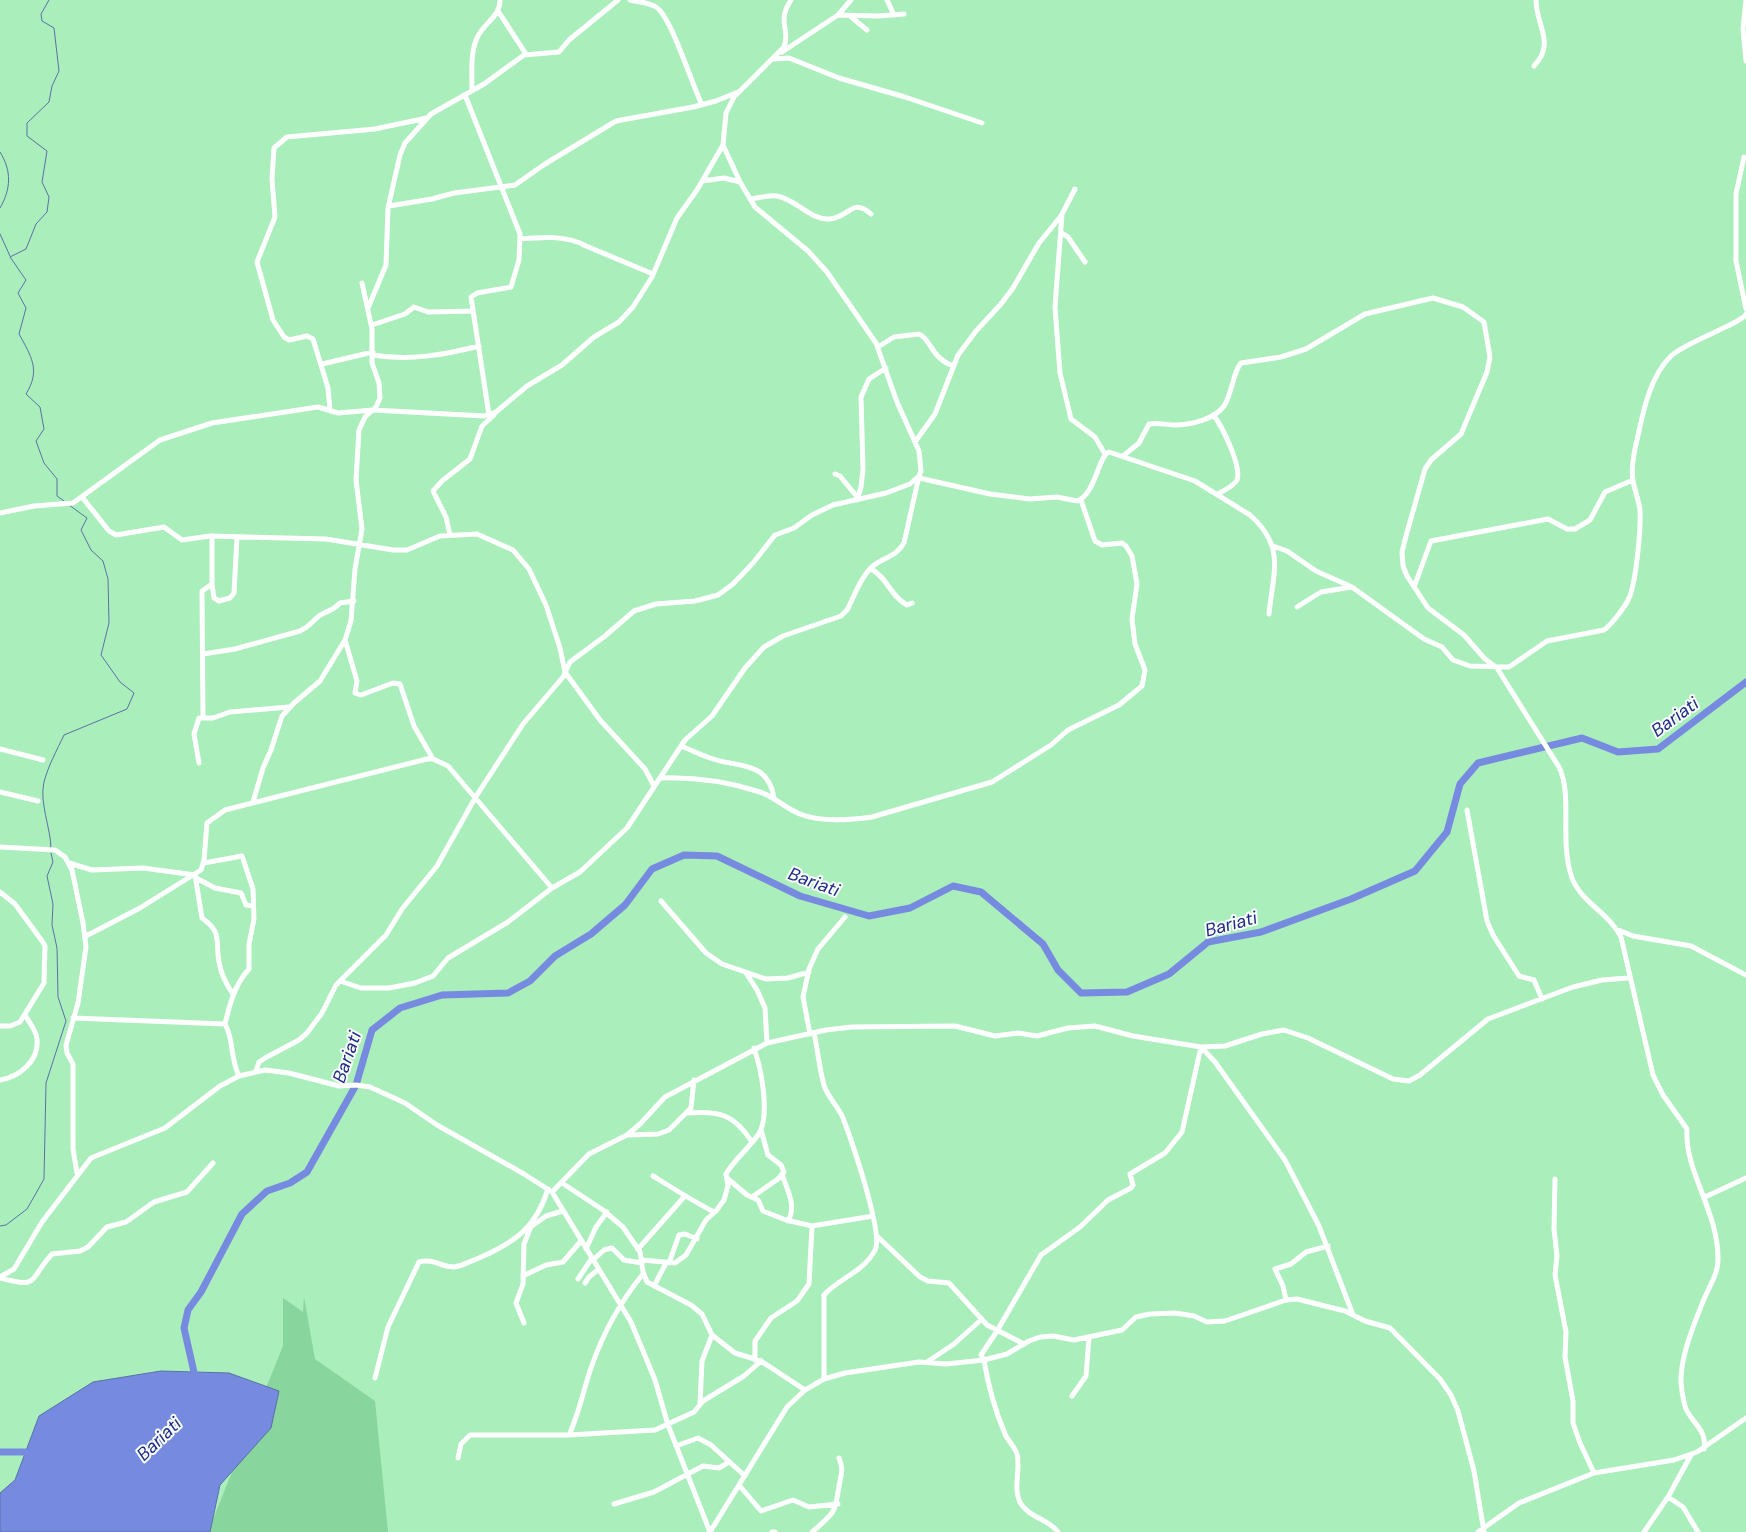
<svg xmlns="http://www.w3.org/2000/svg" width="1746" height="1532" font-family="'DM Sans',sans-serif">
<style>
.green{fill:#88d59d}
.water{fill:#768bdf;stroke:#5a71a6}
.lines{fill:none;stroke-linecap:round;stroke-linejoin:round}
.stream{stroke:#5a71a6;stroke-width:1}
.river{stroke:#768bdf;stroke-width:7}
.minor{stroke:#fff;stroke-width:5}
.labels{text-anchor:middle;stroke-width:4;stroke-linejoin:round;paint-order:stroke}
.water-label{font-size:18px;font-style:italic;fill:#222889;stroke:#f7fef8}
</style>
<rect width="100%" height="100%" fill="#aeb"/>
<path class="green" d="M304,1297L315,1359L375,1401L388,1532H211V1524L283,1346V1298L303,1312Z"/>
<path class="water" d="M161,1371L229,1373L279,1391L271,1428L220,1485L210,1532H0V1493L15,1480L39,1416L93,1382Z"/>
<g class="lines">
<path class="stream" d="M49,0L41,14L42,21L54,28L59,71L52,86L49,102L27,123V136L47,151L42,182L49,197L47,212L36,224L26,249L10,257L26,280L18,293L26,308L19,334C31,356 41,370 26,394L40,407L44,429L36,441L44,463L57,479V496L64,501
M0,152C12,171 11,189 0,208
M0,234L10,256
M51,849C51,828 39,803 44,782C48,766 57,750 64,735L127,709L134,693L120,682L101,655L109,623L108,579L103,561L91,550L81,530L87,518L69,505
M0,1226L6,1225L27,1209L44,1179L46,1083L66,1021L58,997L57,948L52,925L53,904L47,876L53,862L51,853"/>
<path class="river" d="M196,1381L184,1328L188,1310L201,1292L242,1214L267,1191L290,1183L307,1172L356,1085L372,1030L400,1008L442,995L508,993L530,981L555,956L591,934L625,905L652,869L684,855L717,856L800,896L869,916L910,908L953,886L981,892L1043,944L1058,970L1081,993L1127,992L1169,974L1208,942L1261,932L1351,899L1415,871L1447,832L1460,784L1478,763L1582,738L1618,752L1658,749L1746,682
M0,1452H26"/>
<path class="minor" d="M630,0C638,2 648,2 656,7C671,16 692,85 702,105
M887,0L894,15
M1746,0L1743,29L1746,61
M498,11L526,54
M838,15L878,16L904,14
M850,16L867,30
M782,52L838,15L851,0
M774,59L789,58L839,78L905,97L982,123
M1534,66C1556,43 1536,26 1536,0
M472,90C472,74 470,50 478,36C485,22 500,17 500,0
M465,95L520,234L519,260L511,287L477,293L471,297L489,415
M1744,157L1736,194V261L1746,309
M702,181L724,178L740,182
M750,199C759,198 769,195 777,196C796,199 811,221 830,219C850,217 852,197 871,214
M389,206L432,199L454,193L515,185L545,164L616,121L693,107L716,101L738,92
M1062,214L1055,307L1060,373L1071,419L1095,437L1105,454
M1062,233L1068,237L1085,262
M520,239C542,237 567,235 586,246L653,274
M368,308L386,265L388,208L400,155L405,143L431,114L484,84L524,55L559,52L569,40L618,0
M372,325L405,314L414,307L428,312L472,311
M878,347L894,337L919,334C931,339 930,357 953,366
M372,355C409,361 444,355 479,346
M322,364L373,352
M330,410L328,388L313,339L307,336L289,340L284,337L273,320L257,262L275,217L272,179L274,148L287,137L375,129L427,118
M1213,415C1222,425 1242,467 1237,480C1234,486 1223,491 1218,494
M915,442L935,414L958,355L976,331L1001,304L1013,288L1039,243L1061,216L1075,189
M1123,456L1139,443L1149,424C1158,422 1166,425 1175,425C1191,425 1215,419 1224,406C1232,394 1233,372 1241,363L1281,357L1306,349L1365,314L1433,298L1463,307L1484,322L1490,357L1487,372L1461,434L1431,460L1425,469L1406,536L1402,552L1403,566L1407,576L1428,608L1464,635L1485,659L1497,668L1559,767C1573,795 1559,842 1572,878C1581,902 1610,914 1621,937L1653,1075L1663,1095L1687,1129C1684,1171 1719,1212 1718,1260C1718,1274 1709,1287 1704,1299C1694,1324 1680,1357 1681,1383C1682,1392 1683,1401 1686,1409C1694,1425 1707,1430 1704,1449
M835,474L840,476L858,498
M919,478L990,494L1030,499L1057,497L1077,501C1096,494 1098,456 1109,452L1195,481L1250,515C1286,547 1273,572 1269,614
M82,497L109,531L116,535L164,527L182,540L210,536L326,539L393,550H407L440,536L477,534L513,550L529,569L546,605L560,648L565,672L600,720L645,769L654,786
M857,500L861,487L863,469L861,397L869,379L886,368
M0,513L34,506L73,503L160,440L212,423L318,407L338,413L373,410L484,416L496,412L527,386L562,365L594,337L619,322L633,307L652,277L677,218L697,190L723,145L726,113L734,97L784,47C791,30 776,22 791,0
M450,535L446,517L433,491L442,481L470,459L482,426L494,415
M212,536V584L214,598L219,601L230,598L234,593L237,537
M1273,546L1287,551L1316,571L1352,587L1424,639L1442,647L1453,660L1470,666L1509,667L1547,641L1604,630C1610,626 1626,606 1629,598C1636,583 1641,528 1640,511C1639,501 1635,491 1633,481C1631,469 1634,452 1637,440C1643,412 1650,376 1671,356C1685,342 1743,323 1746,314
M871,569C887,577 891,597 907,605L912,603
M1414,587L1431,541L1548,519L1567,529H1575L1590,520L1605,492L1633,480
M1297,607L1321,592L1352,587
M345,640L357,681L355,693L361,695L393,683L400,684L414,726L433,759
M203,654L235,649L300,631C311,626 311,622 319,616C327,610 332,612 340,603L354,601
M203,717L202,591L212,584
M681,746C691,750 701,755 710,758C738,768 768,760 774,798
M0,749L43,760
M199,763L194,734L199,718H213L230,712L289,707
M661,778C693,777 729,782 760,792C775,797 785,808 800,814C820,822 851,820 872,817L992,782L1051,745L1068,730L1119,705L1142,686L1145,670L1135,644L1132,619L1137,584L1132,556L1126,546L1122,543L1102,545L1095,541L1081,500
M0,792L38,801
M253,802L263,768L271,750L282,716L294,703L320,681L345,640L351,621L355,569L362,529L356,480L359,430L365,417L376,407L380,398L379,383L372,363V329L362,283
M1467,810L1487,921L1493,935L1519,976L1534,980L1542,999
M0,847L55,850L65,857L72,870L83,923L86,947L78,1003L66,1045L67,1053L73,1064V1149L77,1173
M69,863L92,870L143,868L195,875L202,918C223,933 215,940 219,962C221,974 226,984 233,994
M204,863L242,856L253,889L254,919L249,944V969C235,984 230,1003 225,1024
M196,878L215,888L241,893L246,905L253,906
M0,892L15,904L42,941L45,946L44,983L20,1022L10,1026H0
M661,901L706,953L722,964L766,979L788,978L809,972
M1616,929L1633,936L1691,946L1746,975
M86,936L140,908L201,870L204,860L207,823L225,810L427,759H433L448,766L552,888
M746,973L757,990L765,1008L767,1043
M340,981L361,988H389L415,983L433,976L448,958L508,922L552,888L580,872L627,828L685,740L712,716L745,668L764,647L783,636L841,616L847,610C854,597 861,576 873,566C884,557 896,557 904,543L919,476
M73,1018L225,1024C234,1039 230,1059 239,1076
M814,1033C818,1050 819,1068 824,1085C828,1098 838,1106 843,1118C851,1139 884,1234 875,1250C864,1272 839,1278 824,1295V1379
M810,1034L803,997L809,969L818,949L845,917
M256,1071L259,1062L265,1058L299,1040L307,1033L322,1013L336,985L386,935L402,909L437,866L475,798L523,724L563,677L570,662L605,636L634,611L656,604L695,601L718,595L733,584L753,563L775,535L794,528L812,515L833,505L886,493L910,484L919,476L921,471L919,451L897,402L876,343L827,272L808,251L755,207L740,182L723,145
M0,1080C19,1077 39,1061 37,1040C37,1031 29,1022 25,1015
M688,1113C720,1111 734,1114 752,1142
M628,1135L658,1134L669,1130L691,1108L694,1080
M782,1174C787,1190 797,1206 788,1221
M653,1176C674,1189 693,1201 714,1212
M727,1178L747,1195L758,1200L763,1211L786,1220L812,1226L873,1216
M1555,1179L1554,1229L1557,1256L1555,1275L1566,1332L1565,1357L1573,1401V1423L1580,1443L1594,1473
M562,1183L603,1210L623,1227L640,1252L643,1272L647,1282L691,1305L702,1314L712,1335L735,1353L761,1361L805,1390
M552,1192L589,1154L627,1135L640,1124L665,1097L767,1043L826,1030L852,1027L955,1026L995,1036L1018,1033L1037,1036L1068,1028L1095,1026L1133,1036L1201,1047L1215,1062L1285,1160L1319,1226L1353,1315
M752,1197L778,1179L784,1172L781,1165L768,1155L761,1130
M1705,1197L1746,1178
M532,1226L546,1216L563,1211
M878,1237L920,1277L928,1281L949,1283L987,1325L1024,1344
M586,1249L596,1227L607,1212
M638,1249L684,1197
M593,1260L604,1250L612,1248L624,1260L642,1263
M642,1260L675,1263L686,1255L706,1220L716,1211L724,1200L728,1186L726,1174C735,1159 748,1149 758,1135C771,1117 761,1068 754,1048
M669,1263L679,1235L685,1234L697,1239
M523,1276L546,1265L563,1262L581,1241
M0,1277L14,1269L42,1222L91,1158L165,1128L220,1086L239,1076L265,1070L289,1073L339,1086L356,1085L370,1087L405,1103L437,1125L524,1174L552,1192L631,1322L655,1380L668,1425L710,1532
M0,1278C40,1289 28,1280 52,1254L80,1251L88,1247L107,1227L126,1222L154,1202L187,1192L213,1163
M578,1279L592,1258
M585,1283L589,1277L599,1269
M654,1286L666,1263
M1286,1300L1283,1286L1275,1269L1291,1264L1306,1252L1328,1246
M524,1323L516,1303L523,1284L524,1244L531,1226
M755,1360V1341L771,1318L797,1301L809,1284L812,1226
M927,1362L954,1344L982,1319
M375,1378L388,1327L419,1262C433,1258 441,1267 454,1267C462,1266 471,1261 479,1258C515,1242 536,1228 548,1189
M1072,1396L1086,1376L1089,1337
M700,1404L702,1361L712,1335
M569,1435C579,1414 583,1391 591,1368C603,1333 620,1302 643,1274
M676,1446L698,1438L711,1445L745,1476
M458,1458L461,1444L470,1435H569L655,1430L694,1412L703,1401L744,1376L761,1361
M739,1485L761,1511L793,1500L809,1507L838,1504
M1668,1497L1683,1507L1698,1532
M614,1504L654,1492L703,1466L719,1468L729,1462
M710,1532L787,1407L805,1390L824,1379L845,1373L919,1362L946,1364L984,1360L1007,1354L1029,1341L1040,1337L1053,1336L1074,1340L1122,1330L1136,1317L1150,1314L1175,1313L1194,1316L1207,1322L1225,1321L1286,1300L1297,1299L1345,1311L1365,1321L1390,1328L1440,1379L1451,1395L1458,1411L1474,1471L1484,1532
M772,1532H775
M812,1532C838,1510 834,1513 840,1481C842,1471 843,1468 839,1458
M1058,1532C1049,1519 1030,1518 1021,1504C1012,1489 1021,1470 1017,1454C1015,1447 1008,1441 1005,1434C995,1410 988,1386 984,1360L981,1355L997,1331L1041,1255L1080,1227L1108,1200L1131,1188L1133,1185L1130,1174L1165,1153L1182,1132L1201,1047L1225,1046L1262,1034L1284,1030L1308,1038L1393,1079L1409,1081L1420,1075L1488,1019L1573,987L1602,980L1628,978
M1478,1532L1519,1503L1594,1473L1674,1460L1697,1452L1746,1418
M1644,1532L1668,1497L1691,1455"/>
</g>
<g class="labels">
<g class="water-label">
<text transform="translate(1675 717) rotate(-36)" y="6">Bariati</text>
<text transform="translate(814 882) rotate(20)" y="6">Bariati</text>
<text transform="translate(1231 924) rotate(-15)" y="6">Bariati</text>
<text transform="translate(347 1057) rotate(-71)" y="6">Bariati</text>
<text transform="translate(159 1439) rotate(-44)" y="6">Bariati</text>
</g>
</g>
</svg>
